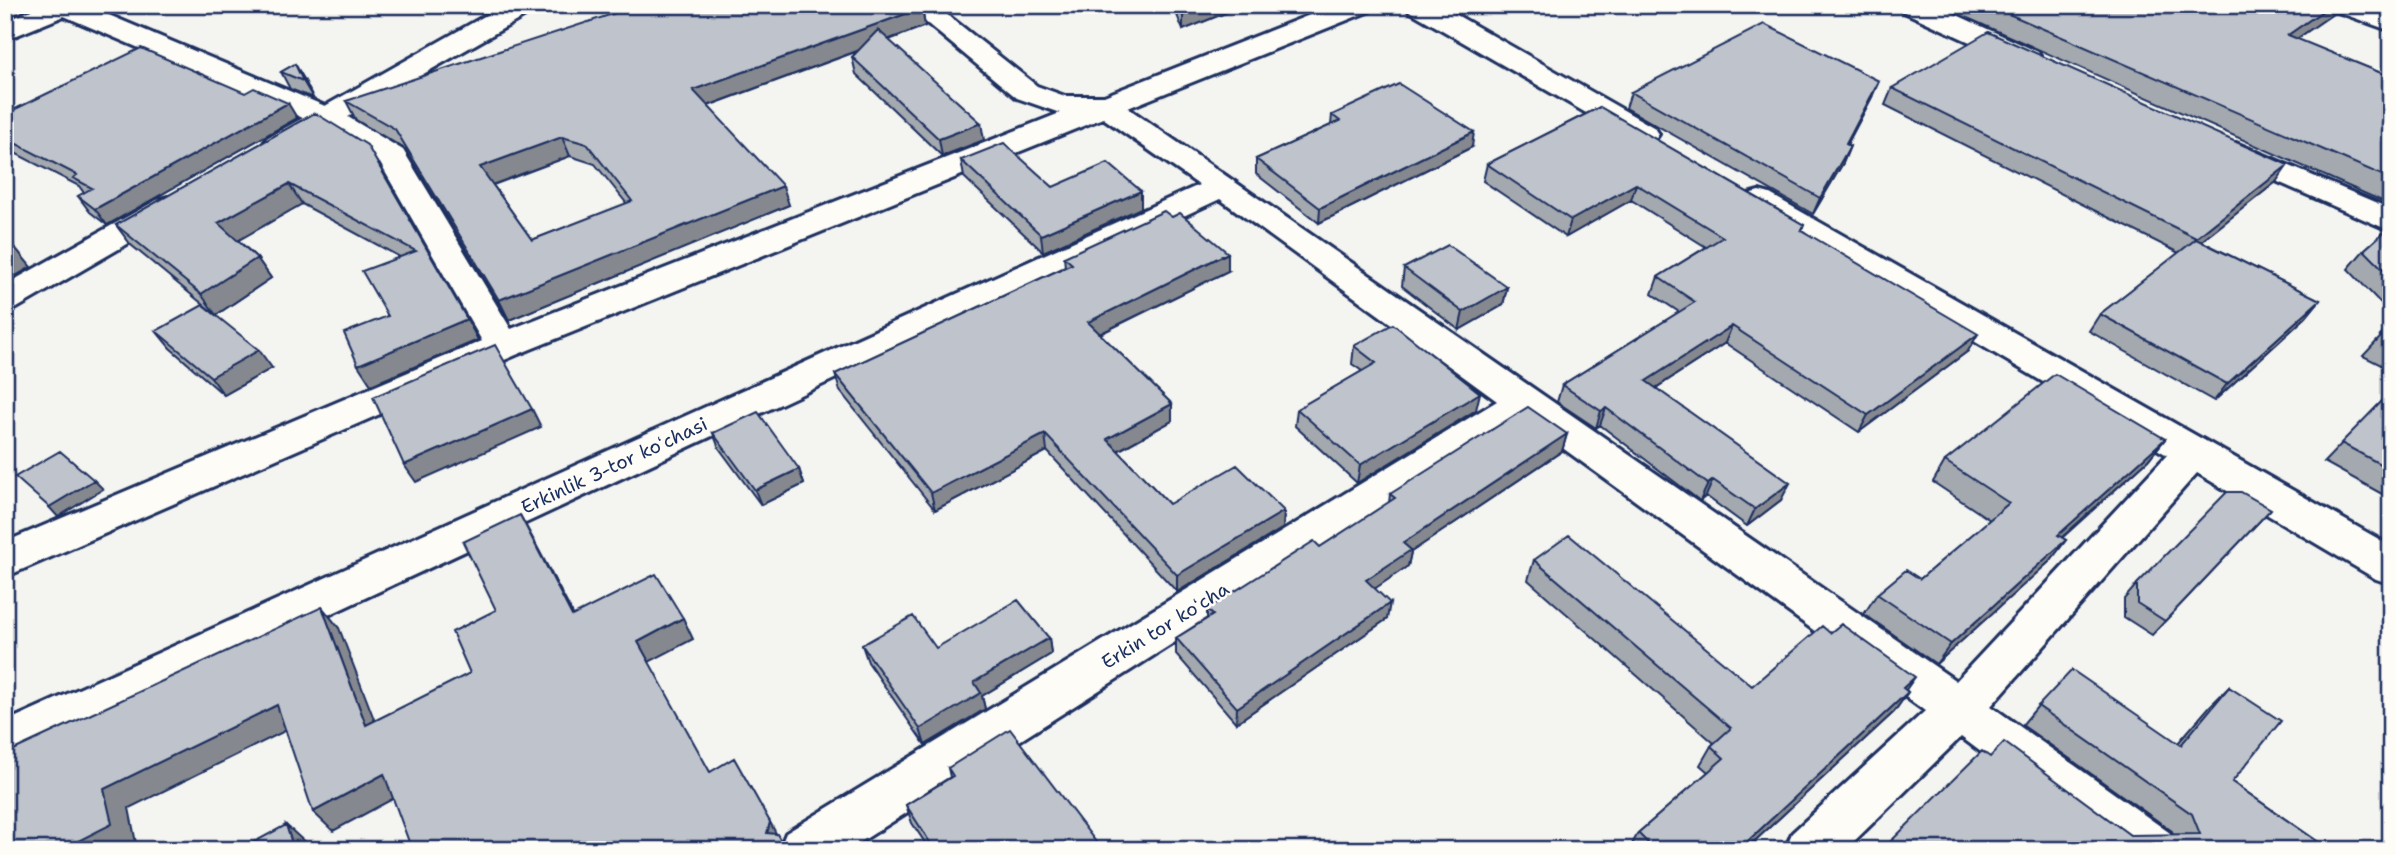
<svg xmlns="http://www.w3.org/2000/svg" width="2396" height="855" font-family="'Shantell Sans',sans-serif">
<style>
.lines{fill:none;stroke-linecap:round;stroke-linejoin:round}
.minor-casing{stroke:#1b2f5e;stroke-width:6}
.minor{fill:#fdfcf7;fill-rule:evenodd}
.wall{fill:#a4a8af;stroke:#1b2f5e;stroke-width:2;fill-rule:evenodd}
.shaded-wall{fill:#86888f;stroke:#1b2f5e;stroke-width:2}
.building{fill:#bfc3cc;stroke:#1b2f5e;stroke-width:2;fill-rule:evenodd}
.labels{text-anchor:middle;stroke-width:5;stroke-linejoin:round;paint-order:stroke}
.street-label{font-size:19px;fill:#1b2f5e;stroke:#fdfcf7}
</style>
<rect width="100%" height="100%" fill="#f4f4f1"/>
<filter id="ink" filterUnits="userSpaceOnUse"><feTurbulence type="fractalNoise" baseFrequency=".0143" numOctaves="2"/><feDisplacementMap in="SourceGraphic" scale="14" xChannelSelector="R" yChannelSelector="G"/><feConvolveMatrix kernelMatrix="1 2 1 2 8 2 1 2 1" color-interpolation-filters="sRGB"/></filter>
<g filter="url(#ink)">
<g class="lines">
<g class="minor-casing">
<path id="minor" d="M42,5H85L325,106L504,5H537L534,11L348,117L403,150L511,329L1060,113L1017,98L905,5H935L1037,86L1065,96H1104L1335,5H1373L1370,11L1128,108L1956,681L2167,455L1748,208L1743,201L1748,194L1759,191L1770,194L2391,546V584L2376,579L2197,473L1991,706L2170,833L2177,850H2112L1961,737L1845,850H1785L1792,833L1925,711L1524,420L848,850H779L786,833L1497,401L1220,199L5,766V722L1199,185L1103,118L516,355L5,577V542L482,341L380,163L326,130C308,141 289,157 267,152L263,145L267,138L303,118L64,16L5,40V22Z
M1406,5H1439L1655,128L1659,134L1655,140L1644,143L1633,140L1409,11Z
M1899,5H1935L2038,52L2042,58L2038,64L2028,67L2018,64L1902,11Z
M2332,5H2370L2391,13V31L2335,11Z
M2236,143L2391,209V231L2225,159L2220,152L2225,145Z
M168,197L179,200L184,207L179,214L17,308L5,312V285L157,200Z"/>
</g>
<use href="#minor" class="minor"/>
</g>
<path class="wall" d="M939,5H962L947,11Z
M1173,5H1245L1183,30Z
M1938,5H2339L2334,13L2296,39L2391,77V205Z
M922,8L925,26L889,40L984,140L942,156L856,74L852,57L858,51L708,106L789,205L509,320L405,149L356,120L346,101ZM570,156L595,164L627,204L532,240L493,185Z
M295,64L305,81L313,98L290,89L281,72Z
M1892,88L2276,182L2201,241L2320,300L2306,317L2214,401L2089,331L2100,314L2179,253L1885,105Z
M1631,92L1872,97L1847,144L1850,146L1843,163L1813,214L1626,108Z
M1600,107L1804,225L1802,230L1968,351L1859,432L1725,343L1656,388L1781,500L1747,526L1706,496L1700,501L1600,425L1596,428L1557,402L1562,385L1679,312L1652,294L1658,277L1706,247L1631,200L1566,237L1483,181L1487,164Z
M315,113L467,319L478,340L371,385L400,257L302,204L238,240L257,258L271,278L216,315L131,245L116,225Z
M5,114L297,118L107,225L90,212L78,196L84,193L79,186L5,148Z
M1332,115L1472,147L1319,223L1256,174V159L1331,125Z
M961,160L1053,187L1141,208L1043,252L964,177Z
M2391,226V314L2348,269L2364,250Z
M1064,257L1228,271L1100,334L1172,404V421L1118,451L1169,504L1284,511L1283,528L1177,592L1047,451L935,510L840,391L835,374L1065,267Z
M1404,268L1507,287L1503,305L1459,330L1402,286Z
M2391,326V370L2363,356Z
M156,331L272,368L224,395L170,348Z
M1354,346L1476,410L1357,483L1295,426L1297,409L1362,371L1352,364Z
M2391,392V499L2324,462Z
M713,433L799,469L804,484L761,505L719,448Z
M1567,434L1562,451L1411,552L1408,566L1375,588L1387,619L1236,723L1176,654V638L1207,618V609L1320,547L1389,503L1390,494Z
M2165,439L2148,460L2062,538L2066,540L2050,561L1936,664L1864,614L1877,594L1920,579L1990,520L1933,482L1945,461Z
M2271,509L2152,635L2124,617V599L2137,584Z
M1534,560L1752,686L1906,690L1908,692L1894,712L1745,850H1629L1638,833L1708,772L1700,765L1711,746L1714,743L1528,580Z
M1049,638L1051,654L982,696L985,709L925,745L868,662L862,645L936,648Z
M2229,687L2232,782L2330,850H1882L1990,757L2130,835H2173L2172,831L2022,725L2038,706L2178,743L2210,706Z
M948,768L1102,850H930L912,823L906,805L950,777Z"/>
<path class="shaded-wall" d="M946,5H962L947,11Z
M1207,5H1245L1183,30V15Z
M2331,5H2339L2334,13L2275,54L2288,35Z
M922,8L925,26L699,109L693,90Z
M295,64L305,81L313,98L303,81Z
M1879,81L1872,97L1839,160L1846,144Z
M288,103L297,118L107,225L95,209Z
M981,123L984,140L942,156L939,139Z
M1474,132L1472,147L1319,223L1320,208Z
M562,137L570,156L489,186L480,167Z
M1850,146L1843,163L1813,214L1820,198Z
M2288,165L2276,182L2184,255L2196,238Z
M289,184L302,204L232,244L218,223Z
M1636,184L1631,200L1566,237L1571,220Z
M783,186L789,205L509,320L499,300Z
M1141,191V208L1043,252L1041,235Z
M13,245L31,267L5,282V250Z
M1228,253V271L1089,339L1088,322Z
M257,258L271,278L216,315L201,294Z
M1507,287L1503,305L1459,330L1463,312Z
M2320,300L2306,317L2214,401L2227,384Z
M467,319L478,340L371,385L358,365Z
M1732,326L1725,343L1640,398L1646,381Z
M1978,334L1968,351L1859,432L1868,415Z
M259,350L272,368L224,395L211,377Z
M1480,393L1476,410L1357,483L1360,465Z
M1172,404V421L1108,456L1107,439Z
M1606,408L1600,425L1596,428L1601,411Z
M532,409L541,427L416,482L404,465Z
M1045,434L1047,451L935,510L931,493Z
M1567,434L1562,451L1411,552L1408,566L1364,596L1366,580L1403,543Z
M2165,439L2148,460L2042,555L2058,535Z
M799,469L804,484L761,505L755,490Z
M94,480L103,489L58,517L49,507Z
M1713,480L1706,496L1700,501L1708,484Z
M1790,483L1781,500L1747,526L1755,509Z
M1284,511L1283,528L1177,592V575Z
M520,515L532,537L585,637L572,616Z
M2066,540L2050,561L1936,664L1951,644Z
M1390,603L1387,619L1236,723L1237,708Z
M322,607L339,628L384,745L366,725Z
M683,618L693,639L649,662L638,642Z
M1049,638L1051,654L982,696L985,709L925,745L920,729L974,682Z
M1915,677L1901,697L1903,688Z
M1908,692L1894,712L1745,850H1738Z
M277,705L297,725L129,808L136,843L122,850H68V846L104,789Z
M384,774L402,794L333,831L313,812Z
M770,822L780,841L767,833Z
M286,825L307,844L309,850H294Z"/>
<path class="building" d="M640,5H919L922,8L693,90L783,186L499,300L395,129L346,101ZM562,137L587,144L632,201L532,240L480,167Z
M1179,5H1207L1183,15Z
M1988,5H2331L2288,35L2391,77V179Z
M1764,24L1879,81L1846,144L1850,146L1820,198L1631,92Z
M878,30L981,123L939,139L852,57Z
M1988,32L2288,165L2196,238L1892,88Z
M141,48L245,93L254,88L288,103L95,209L78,196L92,188L73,178L77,175L5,138V114Z
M295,64L303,81L281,72Z
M1399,84L1474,132L1320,208L1256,159L1340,121L1332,115Z
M1600,107L1804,225L1801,230L1978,334L1868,415L1732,326L1646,381L1790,483L1755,509L1713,480L1708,484L1606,408L1601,411L1562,385L1695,302L1658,277L1723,237L1636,184L1571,220L1487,164Z
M315,113L367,145L467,319L358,365L344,333L388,316L362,271L416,251L289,184L218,223L257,258L201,294L116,225Z
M1004,143L1053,187L1108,163L1141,191L1041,235L961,160Z
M1164,211L1172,217L1180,213L1228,253L1088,322L1172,404L1107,439L1169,504L1237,465L1284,511L1177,575L1045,434L931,493L835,374L1072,264L1064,257Z
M2391,226V277L2364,250Z
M2196,239L2320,300L2227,384L2100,314Z
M5,241L13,245L5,250Z
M1448,245L1507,287L1463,312L1404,268Z
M203,305L259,350L211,377L156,331Z
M1393,324L1480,393L1360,465L1297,409L1376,363L1354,346Z
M2391,326V342L2380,336Z
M495,345L532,409L404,465L373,397Z
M2055,374L2165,439L2058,535L2066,540L1951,644L1877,594L1906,570L1920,579L2009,503L1945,461Z
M2391,392V470L2341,443Z
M1528,407L1567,434L1403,543L1411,550L1366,580L1390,603L1237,708L1176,638L1213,615L1207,609L1314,541L1320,547L1395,498L1390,494Z
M758,412L799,469L755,490L713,433Z
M60,451L94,480L49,507L15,477Z
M2227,492H2241L2271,509L2165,621L2137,603V584Z
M520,515L572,616L656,574L683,618L638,642L710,772L734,758L770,822L767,833L777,834L786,850H696L694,845L687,850H412L384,774L313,812L277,705L104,789L112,824L68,846V850H5V754L322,607L366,725L470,673L452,632L496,610L463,542Z
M1569,535L1752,686L1822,626L1830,633L1841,624L1915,677L1903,688L1908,692L1738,850H1655L1638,833L1724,758L1711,746L1731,728L1534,560Z
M1018,600L1049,638L974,682L981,693L920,729L862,645L913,616L936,648Z
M2072,670L2181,745L2229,687L2281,721L2232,782L2330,850H1882L1982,751L1990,757L2004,742L2130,835L2200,834L2192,814L2038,706Z
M1010,729L1102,850H935L906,805L953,776L948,768Z
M286,825L294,850H239Z"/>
</g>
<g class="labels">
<g class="street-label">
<text transform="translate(614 465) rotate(-25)" y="7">Erkinlik 3-tor koʻchasi</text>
<text transform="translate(1165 625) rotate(-32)" y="7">Erkin tor koʻcha</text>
</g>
</g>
<rect width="2396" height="855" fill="none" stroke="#fdfcf7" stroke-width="28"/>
<rect x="14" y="14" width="2368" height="827" fill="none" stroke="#1b2f5e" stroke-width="2.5" filter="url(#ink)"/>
</svg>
